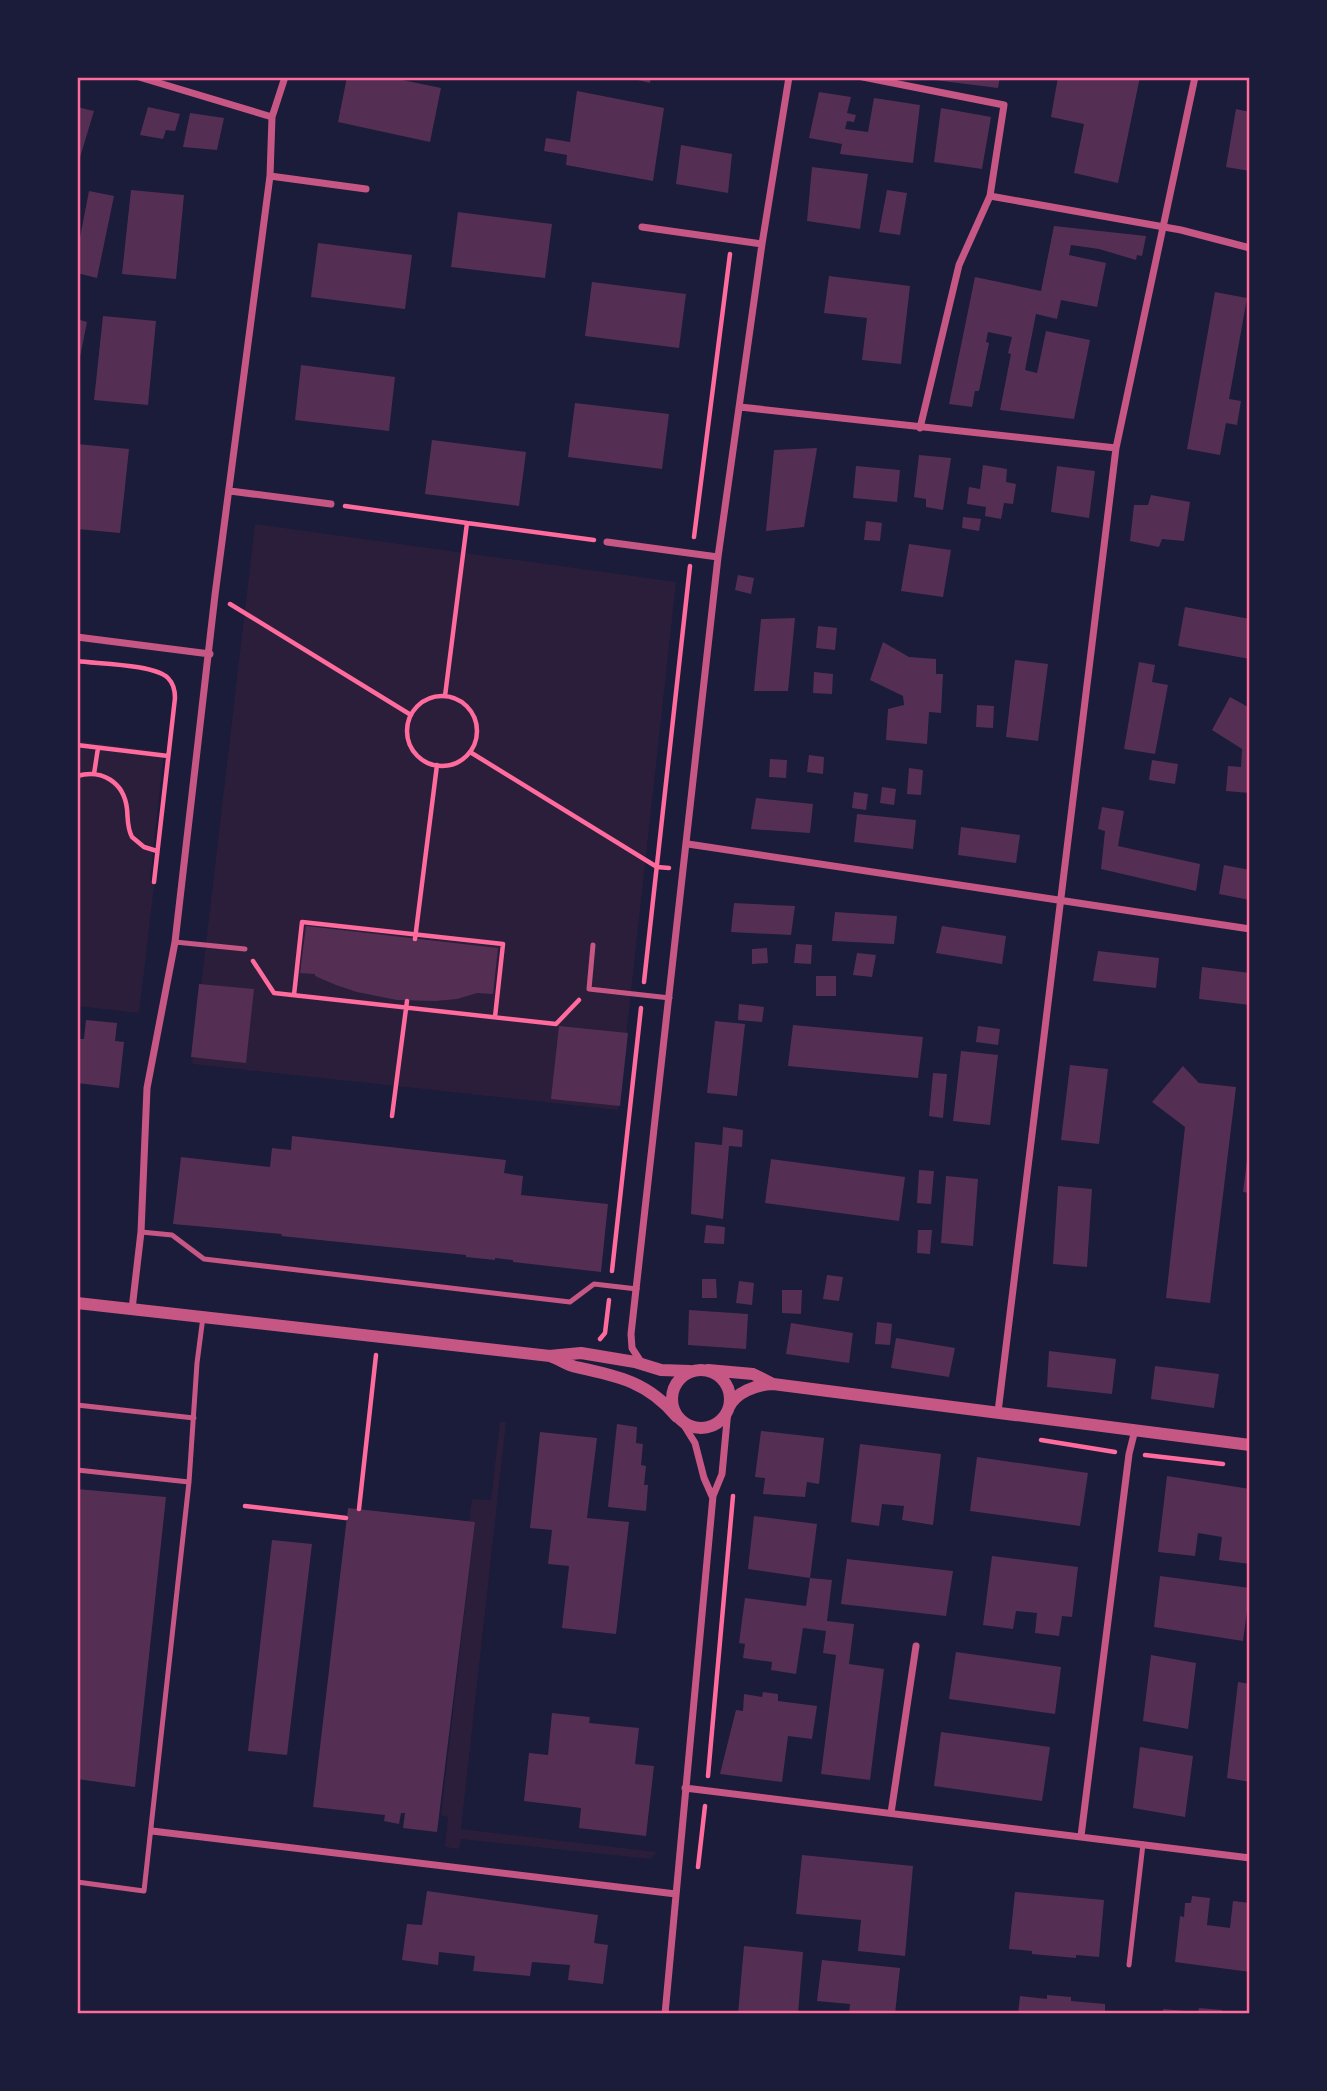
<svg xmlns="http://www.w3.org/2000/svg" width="1327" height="2091" font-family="Commissioner,sans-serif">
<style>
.green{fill:#2a1e3b}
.building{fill:#542f53}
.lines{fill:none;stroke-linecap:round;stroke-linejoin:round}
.path{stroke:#ff6b9d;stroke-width:4.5}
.service{stroke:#c65784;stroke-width:5}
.minor{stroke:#c65784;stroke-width:7}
.tertiary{stroke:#c65784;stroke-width:12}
.neatline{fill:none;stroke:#ff6b9d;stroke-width:2.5}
</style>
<rect width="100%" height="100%" fill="#1b1b3a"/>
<path class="green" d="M255,524L676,582L618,1110L192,1064Z
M77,741L164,752L150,879L154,886L139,1013L77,1006Z
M500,1422H506L461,1829L657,1852L650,1859L461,1839L459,1849L445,1847L448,1817L441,1815L475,1522L469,1521L472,1499L491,1500Z"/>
<path class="building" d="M347,77H388L441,88L430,142L338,122Z
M626,77H651L650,83Z
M935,77H1000L998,88L935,80Z
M1058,77H1140L1118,183L1074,173L1084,124L1051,117Z
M577,91L664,108L653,181L566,165L567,155L544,151L546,138L570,142Z
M819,92L851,97L847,113L856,115L854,122L847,121L845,129L868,132L874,98L920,105L913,163L840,154L842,144L809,138Z
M77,107L94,111L78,164H77Z
M148,107L180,114L175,131L166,130L163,139L140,135Z
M941,108L991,117L982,169L934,162Z
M1236,109L1250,112V171L1226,167Z
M190,113L224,118L217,150L183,147Z
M681,145L732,154L728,193L676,184Z
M812,167L868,174L860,229L807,221Z
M131,190L184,195L176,279L122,274Z
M887,190L907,193L900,235L879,232Z
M89,191L114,196L97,278L77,273V253Z
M458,212L552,224L545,278L451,267Z
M1054,226L1146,236L1142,256L1137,255L1136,260L1099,249L1071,245L1069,255L1106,263L1097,307L1061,300L1057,319L1036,314L1025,370L1037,373L1046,331L1090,340L1074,419L1000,410L1011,354L1008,353L1012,337L988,332L986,342L989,343L979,391H975L972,407L949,404L975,277L1041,291Z
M318,243L412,255L405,309L311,297Z
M829,276L910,286L901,364L862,360L867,318L824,313Z
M592,282L686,294L679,348L585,336Z
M1215,292L1247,298L1229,399L1241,401L1237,425L1226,423L1220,455L1187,449Z
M103,316L156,321L148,405L94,400Z
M77,319L87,322L78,367H77Z
M301,365L395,377L389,431L295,420Z
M575,403L669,414L662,469L568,457Z
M432,440L526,452L519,506L425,494Z
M77,444L129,449L120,533L77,529Z
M817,448L804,527L766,531L774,450Z
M919,455L951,458L943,510L926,507V499L914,497Z
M983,465L1007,469L1006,482L1016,484L1013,504L1004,503L1001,519L985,516L986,507L967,504L969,487L980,489Z
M856,466L900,470L897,502L853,498Z
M1057,466L1095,471L1089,518L1051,512Z
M1151,495L1190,502L1184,541L1162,539L1159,547L1130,541L1134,505H1148Z
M963,517L981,519L979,531L962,528Z
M866,521L882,523L880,541L864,540Z
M909,544L951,550L943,597L901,591Z
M738,575L754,578L751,594L735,590Z
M1185,607L1250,619V659L1178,646Z
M795,618L788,691H754L761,619Z
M818,626L837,628L835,650L816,648Z
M883,642L909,657L936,659V674H943L941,713L929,712L927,744L886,740L888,709L904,705L903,696L870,680Z
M1015,660L1048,664L1038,741L1006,737Z
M1139,662L1155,665L1152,682L1168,685L1155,754L1124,749Z
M814,672L833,674L832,694L813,693Z
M1230,697L1250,708V793L1226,791L1228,766L1241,767L1242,749L1212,730Z
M977,705L994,706L993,728L976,727Z
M809,755L824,757L823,774L807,772Z
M770,759L787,760L786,778L769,777Z
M1152,760L1178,764L1175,784L1149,780Z
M909,768L923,770L921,795L907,794Z
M882,787L896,789L894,805L880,803Z
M854,792L868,794L866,810L852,808Z
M756,798L813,804L810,833L751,829Z
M1102,807L1124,811L1118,846L1200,864L1196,891L1101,869L1105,831L1098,829Z
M857,814L916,820L913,849L854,842Z
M961,827L1020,835L1016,863L958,855Z
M1224,865L1250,870V900L1219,894Z
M734,903L795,906L791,935L731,932Z
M835,912L897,916L894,944L832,941Z
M306,926L498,948L493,994L477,993L457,999L435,1001L397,1000L357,992L336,985L315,976V974L300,973Z
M942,926L1006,936L1002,964L936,953Z
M796,944L812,945L811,964L794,963Z
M767,948L768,963L752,964V949Z
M1098,951L1159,958L1156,988L1093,981Z
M857,953L876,955L872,977L853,975Z
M1202,967L1250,973V1005L1199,999Z
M816,976H836V996H816Z
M199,984L254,989L246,1063L191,1057Z
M739,1004L764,1007L762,1022L738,1020Z
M86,1020L117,1023L115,1041L124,1042L119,1088L77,1083V1039H84Z
M715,1021L745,1024L737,1096L707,1093Z
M793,1025L923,1037L918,1078L788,1066Z
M559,1026L628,1033L620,1106L551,1099Z
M978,1026L1000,1029L998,1045L976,1042Z
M961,1051L998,1055L990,1125L953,1121Z
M1070,1065L1108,1069L1099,1144L1061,1140Z
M1183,1066L1199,1083L1236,1087L1210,1303L1166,1298L1185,1127L1152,1102Z
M933,1073L947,1074L943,1118L929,1116Z
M723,1127L743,1130L742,1147L729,1146L723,1219L691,1214L695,1142L722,1145Z
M292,1136L506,1160L504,1173L523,1176L521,1195L608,1204L601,1272L513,1262V1260L495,1258V1260L466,1257V1255L281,1236L282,1234L173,1224L181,1157L270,1167L272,1148L291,1150Z
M1248,1153H1250V1193L1243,1192Z
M771,1159L905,1177L899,1221L765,1203Z
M919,1170L934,1171L931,1204L917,1203Z
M946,1176L978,1179L973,1246L941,1243Z
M1058,1186L1092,1189L1087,1267L1053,1264Z
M706,1225L725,1227L724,1244L704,1243Z
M918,1230H932L930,1254L917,1253Z
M827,1275L843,1277L839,1301L823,1299Z
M702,1279H716L717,1298H702Z
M739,1281L754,1283L752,1305L736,1303Z
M782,1290H802L801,1314L782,1313Z
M689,1310L748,1314L746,1349L688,1345Z
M877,1322L892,1324L890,1345L875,1344Z
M791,1323L853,1333L849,1363L786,1354Z
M896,1338L955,1348L949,1377L891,1368Z
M1049,1351L1116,1359L1112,1394L1047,1387Z
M1155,1366L1219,1374L1214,1408L1151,1399Z
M617,1424L637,1427L636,1443L643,1444L641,1465L646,1466L644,1485H648L646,1511L608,1507Z
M761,1431L824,1438L819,1484L807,1482L805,1497L763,1494L765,1478L755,1477Z
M540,1432L597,1438L587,1518L629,1522L616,1634L562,1628L569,1566L548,1564L552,1530L530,1528Z
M860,1444L941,1454L933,1525L902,1520L904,1506L882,1504L879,1526L851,1522Z
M977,1457L1088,1473L1080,1526L970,1511Z
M1167,1476L1250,1489V1564L1219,1560L1222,1537L1198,1533L1195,1556L1158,1552Z
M77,1489L166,1497L135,1787L77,1779Z
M348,1508L475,1522L437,1832L403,1828L405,1813H401L399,1824L384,1821L385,1815L313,1807Z
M754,1516L817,1524L810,1578L832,1580L827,1621L854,1624L849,1664L884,1669L870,1780L821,1774L836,1655L823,1653L826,1631L803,1628L796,1674L771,1670L772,1662L743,1658L745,1644L739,1643L745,1598L806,1606L810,1578L748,1569Z
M272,1540L312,1544L287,1755L248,1751Z
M992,1556L1078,1567L1072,1617L1062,1616L1059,1636L1035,1633L1037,1613L1016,1611L1013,1629L983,1625Z
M847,1559L953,1571L946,1616L841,1604Z
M1160,1576L1250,1588L1243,1641L1154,1627Z
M956,1652L1061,1667L1055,1714L949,1699Z
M1151,1655L1196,1663L1188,1729L1143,1721Z
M1238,1682L1250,1684V1782L1227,1778Z
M763,1692L778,1694V1701L817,1706L812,1739L788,1736L782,1782L720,1774L736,1710L743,1711L744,1694L762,1697Z
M552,1713L590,1717L589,1723L639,1728L635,1764L654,1766L646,1836L579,1828L581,1808L524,1801L529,1753L548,1755Z
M941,1732L1050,1747L1042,1801L934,1786Z
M1140,1747L1193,1756L1185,1817L1133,1808Z
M802,1855L913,1866L905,1956L858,1951L861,1920L796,1914Z
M427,1891L598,1915L594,1943L608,1945L603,1984L568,1980L570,1965L532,1962L530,1976L473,1971L475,1956L439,1952L438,1965L402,1960L407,1924L422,1925Z
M1015,1892L1104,1900L1099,1957L1076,1955V1958L1032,1954V1951L1009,1949Z
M1192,1896L1210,1898L1207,1925L1230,1928L1233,1901L1250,1903V1972L1175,1962L1180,1916L1184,1917L1185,1903H1191Z
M744,1946L803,1952L798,2014H738Z
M822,1960L900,1968L895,2014H849L850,2004L817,2001Z
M1047,1995L1071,1997V2001L1105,2004V2014H1018L1020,1996L1047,1999Z
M1199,2008L1222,2010V2014H1163V2009L1198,2012Z"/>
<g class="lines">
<path class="path" d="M345,506L467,523L445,696
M467,523L594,540
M694,537L730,254
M230,604L411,715
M77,661C98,664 154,664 168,678C174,684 175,691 175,698L154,882
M407 731a35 35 0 1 1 70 0a35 35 0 1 1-70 0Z
M77,745L168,756
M470,752L657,867L669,868
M94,774L98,748
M77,776C102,769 124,782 127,809C128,819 127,828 132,837L144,847L157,851
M415,939L437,765
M253,961L274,993L556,1024L579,1000
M644,982L690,566
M294,995L302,922L503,944L495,1017
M392,1116L407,1001
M612,1271L641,1008
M600,1339L605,1333L609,1300
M1041,1440L1115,1452
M1145,1455L1223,1464
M245,1506L346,1518
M359,1509L376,1355
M708,1776L733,1496
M698,1867L705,1806"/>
<path class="service" d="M175,942L245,949
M593,945L589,989L670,998
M141,1232L172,1235L204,1259L570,1302L594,1284L637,1289
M77,1405L194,1418
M77,1470L189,1482
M77,1882L144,1891L189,1482L197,1363L203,1317
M1129,1965L1143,1844"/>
<path class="minor" d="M139,77L272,117
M863,77L1004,105L990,196L959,265L920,428
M270,176L366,189
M990,196L1181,230L1250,248
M642,227L762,244
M740,407L1116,448
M230,491L331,504
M607,542L718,557
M77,637L210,654
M688,844L1250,929
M132,1309L141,1232L147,1088L175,942L215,595L270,176L272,117L285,77
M641,1362L632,1348L631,1334L718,557L762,244L789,77
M998,1412L1116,448L1195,77
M682,1422L695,1443L704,1478L712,1496
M685,1788L1250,1858
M891,1813L916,1646
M152,1831L676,1894
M1081,1836L1129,1454L1135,1430
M665,2014L713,1496L722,1474L728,1410"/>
<path class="tertiary" d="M77,1303L550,1356C559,1359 567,1365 576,1367C618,1376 648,1382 677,1417
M549,1356L581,1353L635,1362L661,1370L690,1371
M672 1399a29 29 0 1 1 58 0a29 29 0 1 1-58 0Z
M708,1370L753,1374L773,1384L1250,1445
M729,1407C736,1392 756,1385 772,1384"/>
</g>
<rect width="1327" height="2091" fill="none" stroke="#1b1b3a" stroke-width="158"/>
<rect x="79" y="79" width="1169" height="1933" class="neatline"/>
</svg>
